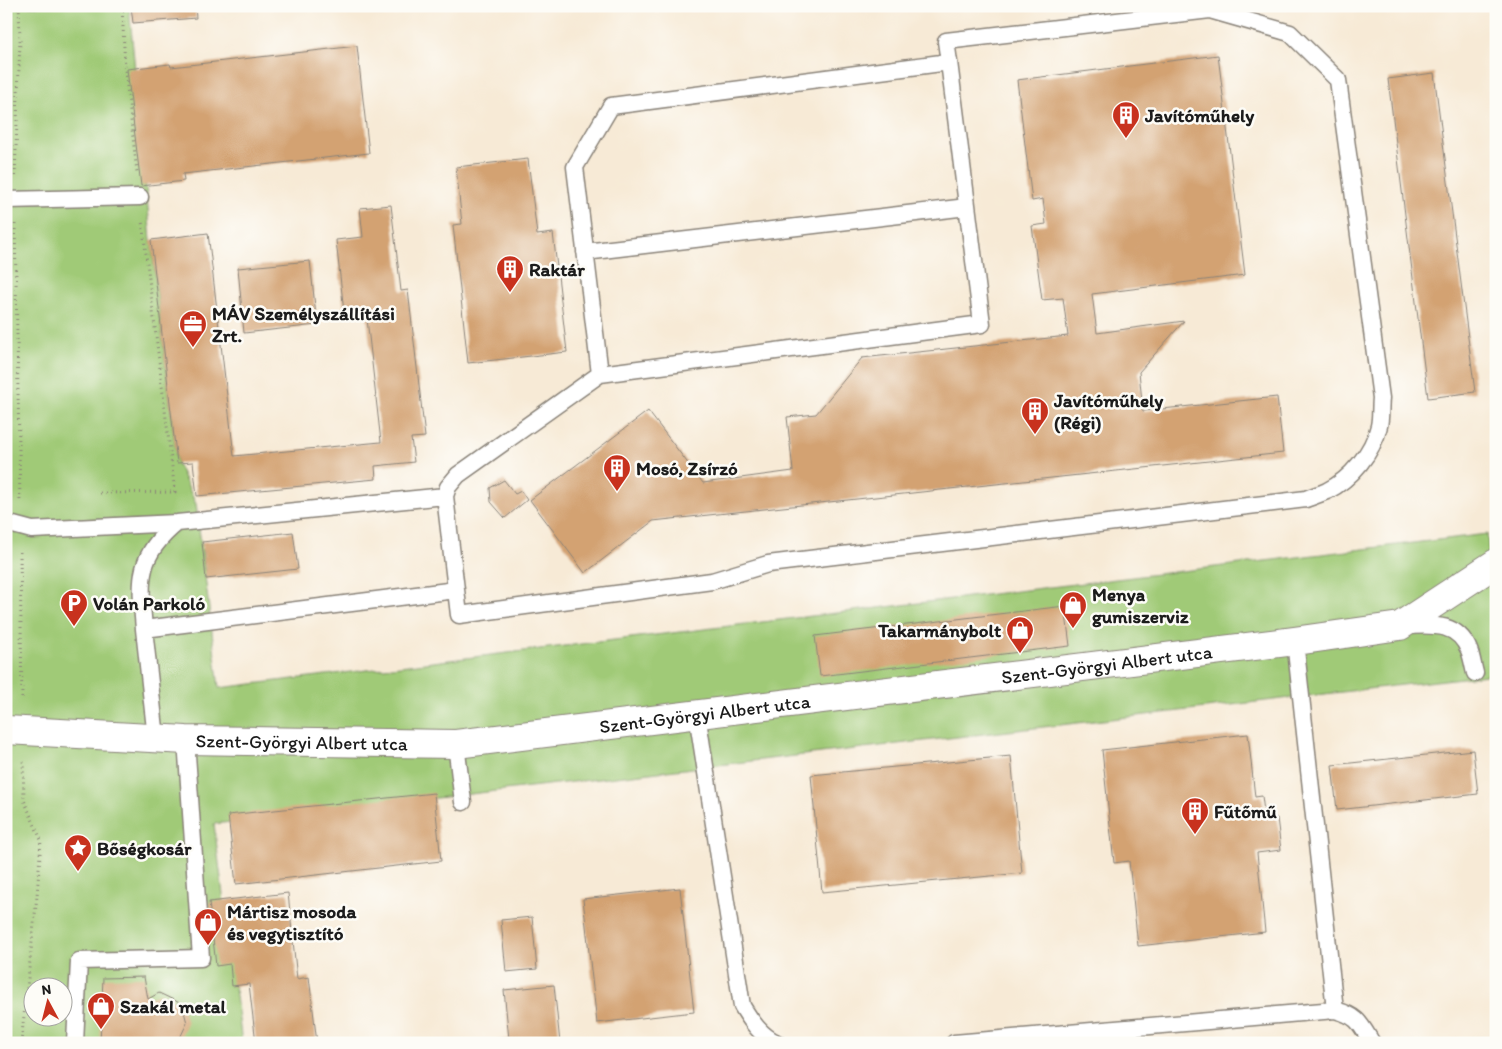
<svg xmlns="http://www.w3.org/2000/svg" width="1502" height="1049" font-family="Itim,sans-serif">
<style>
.green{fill:#a0ca77;stroke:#5e734a;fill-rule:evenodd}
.building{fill:#d3a272}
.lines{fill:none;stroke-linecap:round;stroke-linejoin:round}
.service-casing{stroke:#8a8379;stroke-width:19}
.minor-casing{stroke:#8a8379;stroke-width:30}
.path{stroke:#8a8379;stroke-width:3;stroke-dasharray:1 4;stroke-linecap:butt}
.service{stroke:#fff;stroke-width:16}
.minor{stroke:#fff;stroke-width:28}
.labels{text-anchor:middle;stroke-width:5;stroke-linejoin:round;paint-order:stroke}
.poi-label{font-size:19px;font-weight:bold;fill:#1c1c1c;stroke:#fdfcf7;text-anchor:start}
.street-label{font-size:19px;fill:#1c1c1c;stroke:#fdfcf7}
</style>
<rect width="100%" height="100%" fill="#fdfcf7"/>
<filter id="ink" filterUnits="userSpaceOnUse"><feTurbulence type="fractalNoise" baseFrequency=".02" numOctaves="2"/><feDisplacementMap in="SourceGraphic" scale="10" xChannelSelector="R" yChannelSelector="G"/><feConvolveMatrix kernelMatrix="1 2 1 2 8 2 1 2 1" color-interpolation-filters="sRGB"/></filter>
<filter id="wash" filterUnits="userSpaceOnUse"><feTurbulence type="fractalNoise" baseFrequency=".0096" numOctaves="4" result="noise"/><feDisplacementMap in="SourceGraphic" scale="20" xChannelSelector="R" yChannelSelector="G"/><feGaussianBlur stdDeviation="1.12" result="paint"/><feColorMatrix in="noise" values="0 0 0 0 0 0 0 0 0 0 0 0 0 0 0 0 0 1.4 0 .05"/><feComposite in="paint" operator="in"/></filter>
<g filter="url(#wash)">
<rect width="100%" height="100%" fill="#f7ead6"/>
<path class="green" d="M6,6H129L151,240L177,463L196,504L219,688L1487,534L1496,641V674L214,824L242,1043H6ZM32,986H62V1016H32Z"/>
<g id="blocks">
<path class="building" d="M131,6H195L196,18L133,23Z
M357,46L369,153L183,174L184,181L141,186L127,69L170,64L171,67Z
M1218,55L1245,275L1092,294L1097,333L1184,321L1139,372L1143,411L1277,397L1283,453L653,521L585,573L530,500L648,411L703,483L793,471L787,417L816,414L862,358L1068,336L1063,298L1042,300L1032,226L1046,224L1043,199L1032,201L1017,80Z
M1434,73L1475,392L1428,398L1388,79Z
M528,159L537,235L553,233L567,352L468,363L453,225L462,224L456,167Z
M391,205L401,291L408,290L425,437L411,438L414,462L375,466L376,479L197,496L193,462L177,463L151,240L208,233L234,456L381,442L366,310L344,312L336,240L363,237L360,208Z
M310,261L317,325L244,333L238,268Z
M504,480L515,494L521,491L527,500L505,518L491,502L490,488Z
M293,532L298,569L206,579L202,542Z
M1065,606L1070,646L820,676L815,636Z
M1248,734L1255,797L1262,796L1265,819L1277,818L1281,850L1257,853L1265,932L1138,946L1129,861L1114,863L1102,750Z
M1473,750L1478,794L1337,810L1332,765Z
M1011,756L1022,873L822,892L811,775Z
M434,793L441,861L236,884L228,815Z
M680,888L694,1012L597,1023L583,899Z
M288,893L297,979L309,977L317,1043H256L249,984L232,986L230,964L216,966L209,902Z
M532,917L537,969L506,972L501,920Z
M144,977L148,999L159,993L182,1004L187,1023L179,1040L174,1043H100L103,978Z
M554,985L560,1043H488V1041L509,1039L504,990Z"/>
</g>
</g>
<g filter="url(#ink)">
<use href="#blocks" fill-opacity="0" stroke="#8a8379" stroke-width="1"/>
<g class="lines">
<g class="service-casing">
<path id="service" d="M1210,10L1290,33L1338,80L1381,398C1380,407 1381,417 1379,426C1373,452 1351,479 1327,491C1320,494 1313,496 1306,499L768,564L712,581L459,615L445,496L448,487L458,475L600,374L575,167L611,106L949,62L946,41Z
M6,200L140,197
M585,252L967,207
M600,374L982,324L949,62
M6,523L32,530L177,523L445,496
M1405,626C1431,625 1457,621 1469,650C1472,657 1473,666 1475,673
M144,629C140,581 136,556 177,523
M1295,641L1335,1010
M697,714L742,1006C751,1021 761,1036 777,1043
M156,738L144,629L456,590
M456,744L463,802
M75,1043L79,961L201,958L186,740
M954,1043L1335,1010C1358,1016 1360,1023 1372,1043"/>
</g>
<g class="minor-casing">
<g id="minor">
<path id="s1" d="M6,730L186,740L456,744L1295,641L1400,626L1496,563"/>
</g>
</g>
<path class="path" d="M122,6L125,69L137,172
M15,176L20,41L19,6
M15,224L20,503
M100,493L175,492L142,221
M20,552L22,700
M21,1043L37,896L41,840L24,800L23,759"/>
<use href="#service" class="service"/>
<use href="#minor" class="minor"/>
</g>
</g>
<defs>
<g id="building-pin" transform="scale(1.4375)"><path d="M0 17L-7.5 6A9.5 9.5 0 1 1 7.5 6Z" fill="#c8321e" stroke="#fdfcf7"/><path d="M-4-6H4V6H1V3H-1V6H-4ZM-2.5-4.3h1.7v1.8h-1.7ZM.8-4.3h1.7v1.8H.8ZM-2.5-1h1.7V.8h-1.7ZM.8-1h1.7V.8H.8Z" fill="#fff"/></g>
<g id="office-pin" transform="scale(1.4375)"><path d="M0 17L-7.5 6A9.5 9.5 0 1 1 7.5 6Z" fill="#c8321e" stroke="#fdfcf7"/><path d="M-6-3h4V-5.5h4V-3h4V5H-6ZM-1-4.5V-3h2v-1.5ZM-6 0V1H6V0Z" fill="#fff"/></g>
<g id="parking-pin" transform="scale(1.4375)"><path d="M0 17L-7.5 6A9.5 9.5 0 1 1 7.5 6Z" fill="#c8321e" stroke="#fdfcf7"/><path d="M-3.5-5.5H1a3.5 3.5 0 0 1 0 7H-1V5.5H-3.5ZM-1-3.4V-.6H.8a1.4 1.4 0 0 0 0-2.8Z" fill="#fff"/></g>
<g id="shop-pin" transform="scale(1.4375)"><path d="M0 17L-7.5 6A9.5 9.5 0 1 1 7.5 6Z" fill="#c8321e" stroke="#fdfcf7"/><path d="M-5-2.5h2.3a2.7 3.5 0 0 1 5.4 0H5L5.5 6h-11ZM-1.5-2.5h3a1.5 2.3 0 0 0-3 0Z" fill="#fff"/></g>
<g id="sight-pin" transform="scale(1.4375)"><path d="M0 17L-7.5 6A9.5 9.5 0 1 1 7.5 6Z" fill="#c8321e" stroke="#fdfcf7"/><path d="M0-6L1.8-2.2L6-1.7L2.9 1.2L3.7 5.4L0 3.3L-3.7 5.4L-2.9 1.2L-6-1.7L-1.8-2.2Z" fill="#fff"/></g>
</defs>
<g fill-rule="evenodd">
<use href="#building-pin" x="1126" y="115"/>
<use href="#building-pin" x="510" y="269"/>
<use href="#office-pin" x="193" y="324"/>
<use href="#building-pin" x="1035" y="411"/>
<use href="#building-pin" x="617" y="468"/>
<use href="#parking-pin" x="74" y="603"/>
<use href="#shop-pin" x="1073" y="605"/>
<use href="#shop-pin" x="1020" y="630"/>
<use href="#building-pin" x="1195" y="811"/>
<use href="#sight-pin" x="78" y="848"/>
<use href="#shop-pin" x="208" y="922"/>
<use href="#shop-pin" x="101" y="1006"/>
</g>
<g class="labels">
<g class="poi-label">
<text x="1145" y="122">Javítóműhely</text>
<text x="529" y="276">Raktár</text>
<text x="212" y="320">MÁV Személyszállítási<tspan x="212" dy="22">Zrt.</tspan></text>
<text x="1054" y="407">Javítóműhely<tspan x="1054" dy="22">(Régi)</tspan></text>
<text x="636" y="475">Mosó, Zsírzó</text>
<text x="1092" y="601">Menya<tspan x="1092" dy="22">gumiszerviz</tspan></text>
<text x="93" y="610">Volán Parkoló</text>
<text x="1001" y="637" text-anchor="end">Takarmánybolt</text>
<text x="1214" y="818">Fűtőmű</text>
<text x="97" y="855">Bőségkosár</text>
<text x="227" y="918">Mártisz mosoda<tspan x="227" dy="22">és vegytisztító</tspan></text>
<text x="120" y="1013">Szakál metal</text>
</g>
<g class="street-label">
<text dy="7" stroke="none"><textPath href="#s1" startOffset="1106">Szent-Györgyi Albert utca</textPath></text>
<text dy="7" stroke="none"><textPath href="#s1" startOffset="701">Szent-Györgyi Albert utca</textPath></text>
<text dy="7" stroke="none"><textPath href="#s1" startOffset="296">Szent-Györgyi Albert utca</textPath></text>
</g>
</g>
<rect width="1502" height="1049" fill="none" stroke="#fdfcf7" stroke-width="25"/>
<g transform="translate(48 1002) rotate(353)"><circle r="24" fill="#fdfcf7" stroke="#a3a29f"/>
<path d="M0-4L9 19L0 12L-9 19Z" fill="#c8321e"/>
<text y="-8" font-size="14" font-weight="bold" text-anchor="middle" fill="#1c1c1c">N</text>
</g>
</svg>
